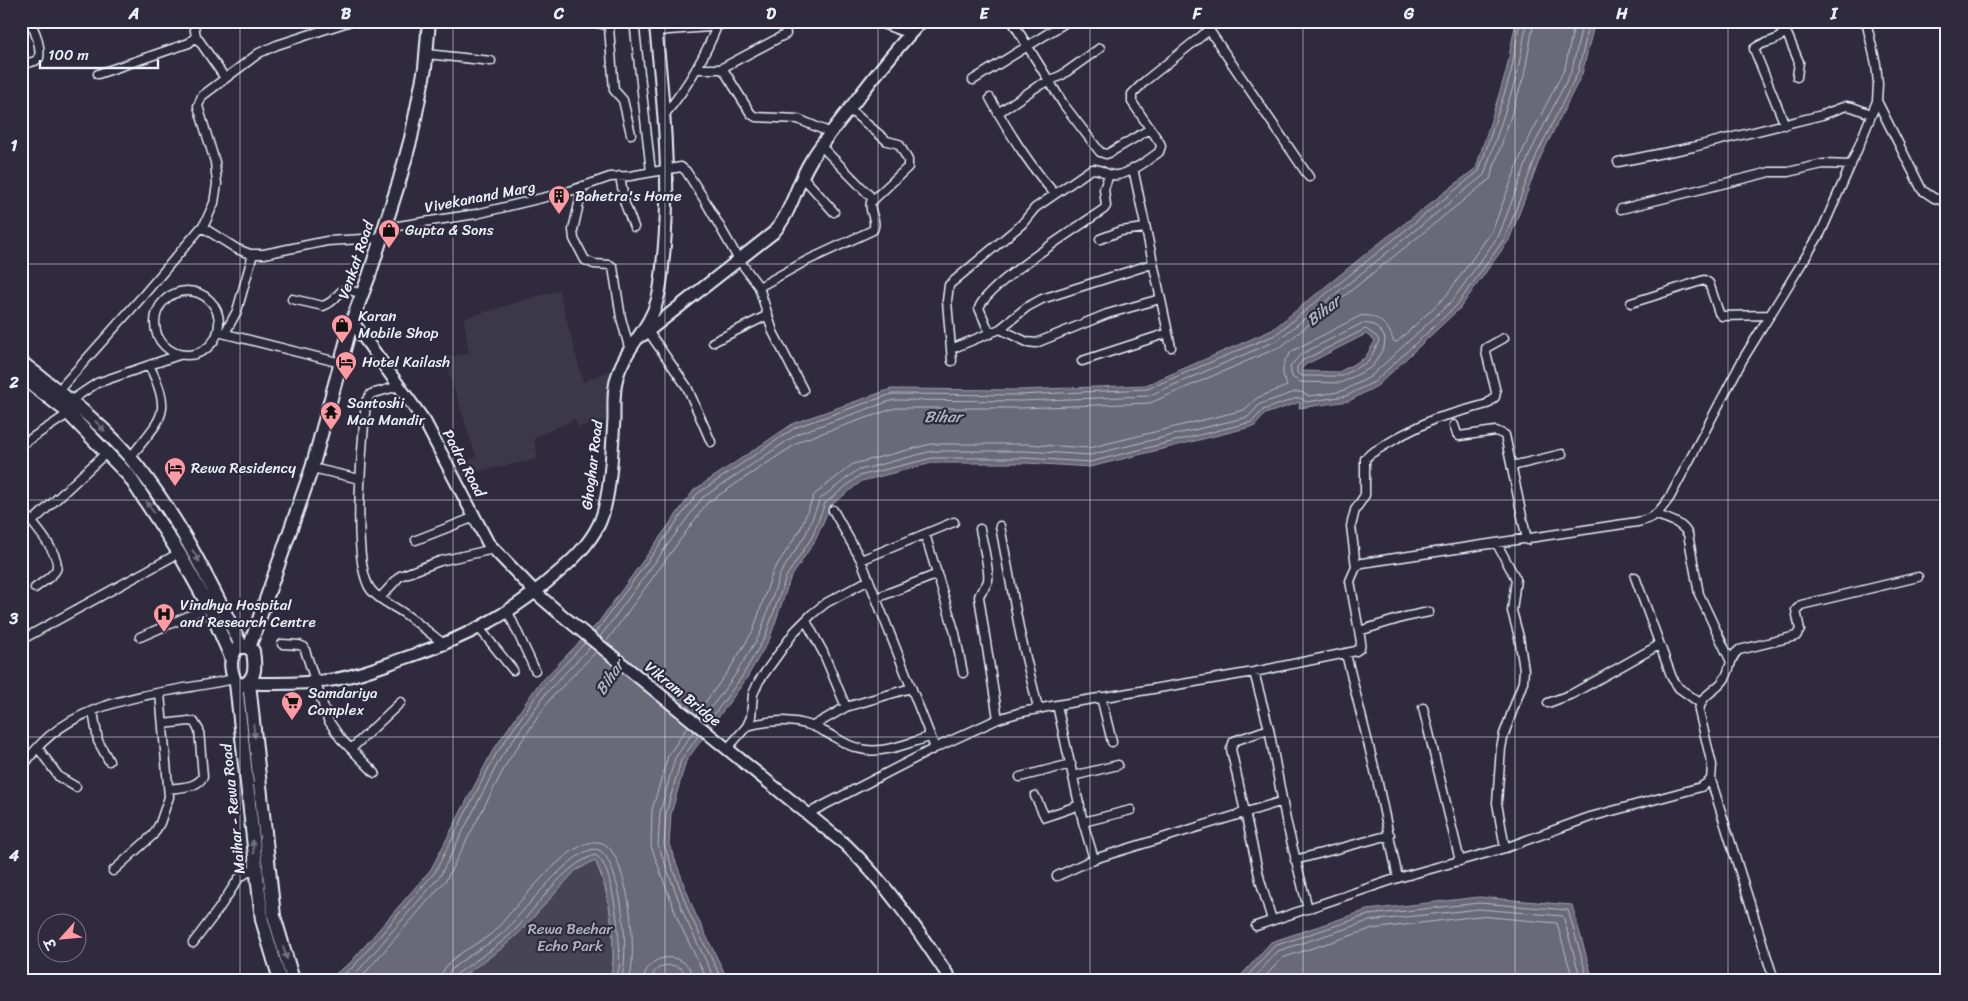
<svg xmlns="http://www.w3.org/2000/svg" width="1968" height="1001" font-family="Sriracha,'Playpen Sans Deva',sans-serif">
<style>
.built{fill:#3b3749}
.green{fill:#464455;stroke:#979aa6}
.water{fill:#696978;stroke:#9c9fab;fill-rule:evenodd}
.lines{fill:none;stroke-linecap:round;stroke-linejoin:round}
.shore{stroke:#b5bbc5;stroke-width:1}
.street-casing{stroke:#e8f1f8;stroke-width:11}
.secondary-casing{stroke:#e8f1f8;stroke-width:15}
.primary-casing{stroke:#e8f1f8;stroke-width:16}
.street{stroke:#2f2a3d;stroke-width:8}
.secondary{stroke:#2f2a3d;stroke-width:11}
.primary{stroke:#2f2a3d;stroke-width:12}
.oneway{fill:#70707e}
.grid{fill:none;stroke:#e8f1f8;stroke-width:1;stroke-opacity:0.55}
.labels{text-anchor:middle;stroke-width:4.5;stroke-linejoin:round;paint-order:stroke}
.poi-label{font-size:15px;fill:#e8f1f8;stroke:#2f2a3d;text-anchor:start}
.street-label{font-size:15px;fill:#e8f1f8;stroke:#2f2a3d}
.park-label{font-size:15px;fill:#afb4bf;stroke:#2f2a3d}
.water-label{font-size:16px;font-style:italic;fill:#afb4be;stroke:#2f2a3d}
.neatline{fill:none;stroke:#e8f1f8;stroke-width:2}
.grid-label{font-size:16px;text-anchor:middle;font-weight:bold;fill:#e8f1f8}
</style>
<rect width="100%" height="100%" fill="#2f2a3d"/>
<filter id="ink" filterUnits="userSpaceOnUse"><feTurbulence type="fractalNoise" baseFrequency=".02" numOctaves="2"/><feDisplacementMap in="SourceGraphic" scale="10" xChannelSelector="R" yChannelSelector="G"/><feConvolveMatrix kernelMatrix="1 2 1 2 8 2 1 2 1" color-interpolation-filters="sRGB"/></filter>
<g filter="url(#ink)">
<path class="built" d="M559,290L583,382L609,370L610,420L578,427L575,419L534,438L538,459L476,472L463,480L458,467L476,457L444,357L469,354L464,318Z"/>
<path class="green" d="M595,860C607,887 611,912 613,942C613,956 614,967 609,980H457L501,949L520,932L575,871Z"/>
<path class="water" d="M1516,21H1595L1582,74L1541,156L1509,240L1460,308L1377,386L1349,401L1299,408L1300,402L1265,414L1255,426L1090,467L1026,463H932L862,481L830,506L816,539L790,579L770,638L745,681L686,761L671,814L669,844L695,913L728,980H679L671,976L658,980H609C615,966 613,955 613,941C611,910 608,888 595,860L575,871L520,932L501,949L457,980H327L350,963L431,869L492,752L537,686L598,623L694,490L794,423L891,389L1019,390L1146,385L1272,330L1373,248L1476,168L1506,72ZM1366,334L1375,341L1365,358L1339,372L1300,371L1305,365Z
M1479,897L1572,905L1593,980H1237L1271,942L1367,910Z"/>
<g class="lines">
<path class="shore" d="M1363,323L1374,325L1382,333L1385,338L1384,347L1372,367L1341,383L1300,382L1292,377L1290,367L1300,355Z
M1366,329L1377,337L1379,341L1369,361L1342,376H1302L1297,373V367L1302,361Z
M595,633L697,494L796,427L892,394L1019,395L1147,389L1275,335L1479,171L1511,73L1520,21
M600,637L702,498L799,433L893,400L1020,401L1148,396L1278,340L1484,175L1517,75L1527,21
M606,642L707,503L802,440L895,408H1020L1150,403L1282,346L1490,179L1524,76L1534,21
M696,715L729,670L753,631L773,571L800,530L814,495L853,464L931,444H1026L1089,448L1244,410L1257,398L1287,386L1283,375V367L1285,360L1292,351L1360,316C1376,313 1390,326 1393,341L1397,342L1446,296L1492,231L1524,148L1565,68L1575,21
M702,720L735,675L760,634L780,574L806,534L820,499L856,471L932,451H1026L1090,455L1248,417L1260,404L1295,392H1301L1309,396L1333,393L1345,390L1370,377L1452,301L1499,235L1531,151L1572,70L1583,21
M707,724L741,678L765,637L786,577L812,537L825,503L859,476L932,458H1026L1090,462L1252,422L1263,410L1297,398H1301L1306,402L1346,396L1374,382L1457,305L1505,238L1537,154L1578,72L1590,21
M688,726L668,756L652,810L651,846L678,920L707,980
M694,731L675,758L660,812L658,845L685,917L715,980
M699,735L681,760L666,813L664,845L690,915L722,980
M336,980L353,967L435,872L496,754L541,689L585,643
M346,980L358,971L440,876L501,757L546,693L590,647
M359,980L446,880L508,761L551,698L596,652
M441,980C441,958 477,946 492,933C512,915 576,824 606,845C618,854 622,876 626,889C631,908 636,963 629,980
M448,980C448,976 449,972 452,969C467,955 488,946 504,932C520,916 577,841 599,850C609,854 617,883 619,893C624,913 628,962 621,980
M454,980L457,974C477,959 498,947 516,929C538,906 563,865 595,855C614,862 622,950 619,969C618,972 616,976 615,980
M644,980C645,950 692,950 693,980
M652,980C653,964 671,962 682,969L686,980
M1244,980L1274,946L1368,915L1479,903L1568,910L1588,980
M1252,980L1278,951L1369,921L1479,909L1563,916L1581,980
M1262,980L1282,958L1371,929L1479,916L1557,923L1573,980"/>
<g class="street-casing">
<path id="street" d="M588,21L606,25L609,28L614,90L623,100L631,134
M634,21L651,172
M874,21L910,34
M1012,21L1064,105L1100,152L1106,154L1109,153L1150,129
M1203,21L1309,177
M1785,29L1799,62L1797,77
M656,31L709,27L738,21
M196,36L225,78
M427,54L491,61
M21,65L35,61L39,58C41,47 36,31 29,21
M696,69H723L751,114L756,117L798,119L831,133
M720,69L786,34L784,21
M98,74L189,43L196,36L193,21
M973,80L1068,21
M990,98C1009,133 1029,165 1055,194
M1877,101L1922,190L1934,198L1947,202
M998,113L1038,86L1062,75L1100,48
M665,114C688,86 706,55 719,21
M1785,125L1754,49C1766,37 1780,48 1789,21
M821,146L873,199
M1618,162L1693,147L1822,115L1846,106L1852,107L1871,114
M1133,168L1171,347
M620,176L625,204L634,227
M802,176L834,212
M583,186L573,230L574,239L585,260L594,264L610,265L613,267L621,318L630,351
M1621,209L1770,172H1788L1823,164L1851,165
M202,227L237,249L250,254H264L327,241L381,238
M385,228L476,214L567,192L610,177L630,176L681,167L686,171L704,199L739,260L759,287L773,332L803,390
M1100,239L1121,231L1145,228
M759,287L806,261L873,230C878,220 868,212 871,202L908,167V160L899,144L887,141L849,109
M155 323a32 32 0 1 1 64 0a32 32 0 1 1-64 0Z
M292,299L323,306C345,298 332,283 362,294
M1631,303L1704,280L1709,283L1719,313L1722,316L1770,315
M1000,329L1027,342L1036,343L1107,314L1160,299
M648,331L687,387L711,442
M218,332L341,363
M225,333L237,311L253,254
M990,334L979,308C987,284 1080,226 1104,209L1106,206L1104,189L1109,175
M713,342L768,315
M951,349L1000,329L1027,307L1042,299L1152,264
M952,361L947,301L949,285L1022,224L1035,208L1090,170C1099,166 1107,177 1117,175C1129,174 1150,159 1159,152L1161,146L1160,143L1132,102V94L1145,81L1209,30
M1082,361L1168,333
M399,386L371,394L366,401C363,438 350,563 371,590C379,600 392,605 402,612C417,622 431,634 445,645
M58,391L141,298L205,223L214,203L217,184L215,162L198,106L202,96L259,53L277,45L351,21
M70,401L97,383L179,355
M1454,425L1457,434L1459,436L1496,431L1505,435L1527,540
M21,445L68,414L70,410
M130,458C161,417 174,415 149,365
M1512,466L1562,454
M312,468L360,479
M21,509C31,521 63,556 56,570C52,577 41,583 35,588
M833,510L861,560L935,748
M1657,515C1670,520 1681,522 1688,534L1699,594L1731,662
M32,522L106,453
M1000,526L1020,633L1038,708
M980,529C982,540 990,571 988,580C987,587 980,590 979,597L998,719
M925,534L955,633L963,673
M416,540L475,517
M1497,544L1516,579L1512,611L1519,637L1524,670L1523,682L1504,734L1501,748L1497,803L1505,848
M861,560L954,522
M1356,567L1351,526L1355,510L1365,495V459L1370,454L1402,435L1434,419L1487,404L1495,397L1496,392L1486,352V348L1504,338
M1635,577L1672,678L1679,688L1700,703
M380,598L400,576L440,561L494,549
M876,598L938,574
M508,612L535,670
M806,621L823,652L846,707
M480,629L513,670
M1359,631L1405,617L1429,612
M140,637L209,607
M21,640L179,553
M282,644L299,645L304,647L328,720L341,739L375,773
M1346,654L1377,779L1398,878
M1254,672L1269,729L1286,820L1308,909
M1101,697L1112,742
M1548,703L1572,694L1659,645
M1057,705L1083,822L1094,859
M1423,708L1460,861
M93,711L98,741L109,761
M163,724L189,721L194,722L199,730L203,777C196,788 181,787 169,789
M747,726C774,719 800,718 825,732C839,739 850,748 866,750C887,753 910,742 930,737
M813,726L846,707L911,688
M1269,729L1234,741L1231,749L1260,880L1272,920
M38,748L59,777L76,787
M351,749L401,702
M727,749L747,726L751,717L753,694L759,681L795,631L812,614L826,603L869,580
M21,771C61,696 161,695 234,679
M1073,776L1118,765
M1020,777L1071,764
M1711,780L1774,980
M1035,796L1045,817L1080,805
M809,813L935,748L998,719L1018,713L1057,705L1254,672L1356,651L1360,648L1361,642L1350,581L1356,567L1362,563L1637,522C1656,518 1659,512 1670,497L1743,359L1821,232L1856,153L1877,101L1878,84L1876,64L1866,21
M1083,822L1131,810
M1295,860L1390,835
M113,871L153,835L160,823L169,797L160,693
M1057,876L1094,859L1283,801
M1256,926L1398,878L1505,848L1590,817L1701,787L1711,780L1712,765L1699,711C1701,693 1717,692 1725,678C1731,669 1729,657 1739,650L1796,636L1800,630L1796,610L1801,605L1918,577
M193,943L218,910L239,878L256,867"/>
</g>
<g class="secondary-casing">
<path id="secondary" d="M352,321L425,422L488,543L536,593L558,612L846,845C888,885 919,932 951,980
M643,335L773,233C791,214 796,185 810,162C821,143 837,125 851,107C873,78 896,48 922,21
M249,683C276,684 305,684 332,680C356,676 379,667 402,659C462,639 506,618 554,576C572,561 589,545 599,524C611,498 612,449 614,419C614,404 613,388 618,374C626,347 650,328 657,301C662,285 662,267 664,251C671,174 663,98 655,21"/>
</g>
<g class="primary-casing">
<path id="primary" d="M21,362C62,394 105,425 137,466C181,521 211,585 242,647
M21,376L65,410L129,476L179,553L209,607L231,657
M238,647H247L253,651C255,664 257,679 243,685L236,683C230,670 228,658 238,647Z
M249,648L312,468L352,321L369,276L399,182L411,138L425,68L429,21
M236,683L262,920L280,980
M249,683L274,916L293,980"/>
</g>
<use href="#street" class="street"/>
<use href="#secondary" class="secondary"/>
<use href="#primary" class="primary"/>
</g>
<defs><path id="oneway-solid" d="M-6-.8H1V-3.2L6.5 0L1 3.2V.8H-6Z" transform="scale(1.25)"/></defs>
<g class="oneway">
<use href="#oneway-solid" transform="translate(100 426) rotate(47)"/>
<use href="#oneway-solid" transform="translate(150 507) rotate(-124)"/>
<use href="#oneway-solid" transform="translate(196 556) rotate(60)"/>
<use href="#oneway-solid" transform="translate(254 731) rotate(84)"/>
<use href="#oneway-solid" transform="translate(253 847) rotate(-96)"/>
<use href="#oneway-solid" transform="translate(285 953) rotate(73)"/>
</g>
</g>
<path class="grid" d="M240,21V980M453,21V980M665,21V980M878,21V980M1090,21V980M1303,21V980M1515,21V980M1728,21V980M21,264H1947M21,500H1947M21,737H1947"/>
<defs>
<g id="building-pin" transform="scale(1.125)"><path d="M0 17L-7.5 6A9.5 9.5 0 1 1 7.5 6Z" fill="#ff9aa2" stroke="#2f2a3d"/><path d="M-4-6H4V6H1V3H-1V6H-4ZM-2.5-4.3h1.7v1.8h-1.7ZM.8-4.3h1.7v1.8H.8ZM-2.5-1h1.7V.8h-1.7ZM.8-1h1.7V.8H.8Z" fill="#111"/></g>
<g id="shop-pin" transform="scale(1.125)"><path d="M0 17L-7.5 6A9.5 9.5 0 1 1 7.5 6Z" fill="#ff9aa2" stroke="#2f2a3d"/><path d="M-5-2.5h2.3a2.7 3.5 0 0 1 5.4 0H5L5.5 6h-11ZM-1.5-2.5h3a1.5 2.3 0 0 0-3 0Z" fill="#111"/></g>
<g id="hotel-pin" transform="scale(1.125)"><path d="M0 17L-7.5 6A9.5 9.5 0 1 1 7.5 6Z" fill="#ff9aa2" stroke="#2f2a3d"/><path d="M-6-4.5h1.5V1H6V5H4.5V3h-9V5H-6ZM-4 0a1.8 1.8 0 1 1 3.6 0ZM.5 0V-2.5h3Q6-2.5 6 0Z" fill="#111"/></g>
<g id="temple-pin" transform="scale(1.125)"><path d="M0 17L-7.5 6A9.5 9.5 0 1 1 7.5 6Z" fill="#ff9aa2" stroke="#2f2a3d"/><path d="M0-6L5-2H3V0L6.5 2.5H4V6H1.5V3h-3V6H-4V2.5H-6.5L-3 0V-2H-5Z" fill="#111"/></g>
<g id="hospital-pin" transform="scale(1.125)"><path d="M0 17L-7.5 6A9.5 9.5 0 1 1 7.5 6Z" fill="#ff9aa2" stroke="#2f2a3d"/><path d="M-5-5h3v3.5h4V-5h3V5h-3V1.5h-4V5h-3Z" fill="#111"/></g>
<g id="supermarket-pin" transform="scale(1.125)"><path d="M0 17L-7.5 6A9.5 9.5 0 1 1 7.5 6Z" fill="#ff9aa2" stroke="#2f2a3d"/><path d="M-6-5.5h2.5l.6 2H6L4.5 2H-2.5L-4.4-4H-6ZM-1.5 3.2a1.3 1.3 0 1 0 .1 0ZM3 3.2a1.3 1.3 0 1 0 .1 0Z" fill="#111"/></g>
</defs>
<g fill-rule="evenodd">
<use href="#building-pin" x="559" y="196"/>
<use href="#shop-pin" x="389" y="230"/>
<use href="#shop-pin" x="342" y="325"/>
<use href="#hotel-pin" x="346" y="362"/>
<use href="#temple-pin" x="331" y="412"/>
<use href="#hotel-pin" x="175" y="468"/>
<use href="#hospital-pin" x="164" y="614"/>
<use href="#supermarket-pin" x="292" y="702"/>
</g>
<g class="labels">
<g class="poi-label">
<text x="575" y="201">Bahetra's Home</text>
<text x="405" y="235">Gupta &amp; Sons</text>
<text x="358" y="321">Karan<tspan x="358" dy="17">Mobile Shop</tspan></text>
<text x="362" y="367">Hotel Kailash</text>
<text x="347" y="408">Santoshi<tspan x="347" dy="17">Maa Mandir</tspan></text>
<text x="191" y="473">Rewa Residency</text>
<text x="180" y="610">Vindhya Hospital<tspan x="180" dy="17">and Research Centre</tspan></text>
<text x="308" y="698">Samdariya<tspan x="308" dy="17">Complex</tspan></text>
</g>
<g class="street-label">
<text transform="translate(480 197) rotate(-11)" y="5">Vivekanand Marg</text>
<text transform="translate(356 260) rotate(-71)" y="5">Venkat Road</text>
<text transform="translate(464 463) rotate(62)" y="5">Padra Road</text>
<text transform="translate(592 465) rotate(-83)" y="5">Ghoghar Road</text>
<text transform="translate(683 694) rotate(39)" y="5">Vikram Bridge</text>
<text transform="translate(233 809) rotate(-96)" y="5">Maihar - Rewa Road</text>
</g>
<g class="park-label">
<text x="570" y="934">Rewa Beehar<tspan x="570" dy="17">Echo Park</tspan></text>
</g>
<g class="water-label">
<text transform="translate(1323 310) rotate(-38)" y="6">Bihar</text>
<text x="943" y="422">Bihar</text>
<text transform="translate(609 677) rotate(-56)" y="6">Bihar</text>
</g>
</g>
<rect width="1968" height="1001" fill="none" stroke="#2f2a3d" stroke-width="55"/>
<g transform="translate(62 938) rotate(243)"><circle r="24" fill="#2f2a3d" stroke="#797a88"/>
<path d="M0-4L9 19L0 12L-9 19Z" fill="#ff9aa2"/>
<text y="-8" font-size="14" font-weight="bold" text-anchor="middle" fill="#e8f1f8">उ</text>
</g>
<path d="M40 60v8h118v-8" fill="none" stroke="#e8f1f8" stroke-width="2.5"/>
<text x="48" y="60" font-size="15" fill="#e8f1f8" stroke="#2f2a3d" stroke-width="4" paint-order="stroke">100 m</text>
<rect x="28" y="28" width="1912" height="946" class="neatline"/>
<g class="grid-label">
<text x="134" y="19">A</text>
<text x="346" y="19">B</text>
<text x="559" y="19">C</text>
<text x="771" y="19">D</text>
<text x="984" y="19">E</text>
<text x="1197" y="19">F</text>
<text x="1409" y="19">G</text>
<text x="1622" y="19">H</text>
<text x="1834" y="19">I</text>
<text x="14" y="151">1</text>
<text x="14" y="388">2</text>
<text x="14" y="624">3</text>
<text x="14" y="861">4</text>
</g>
</svg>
